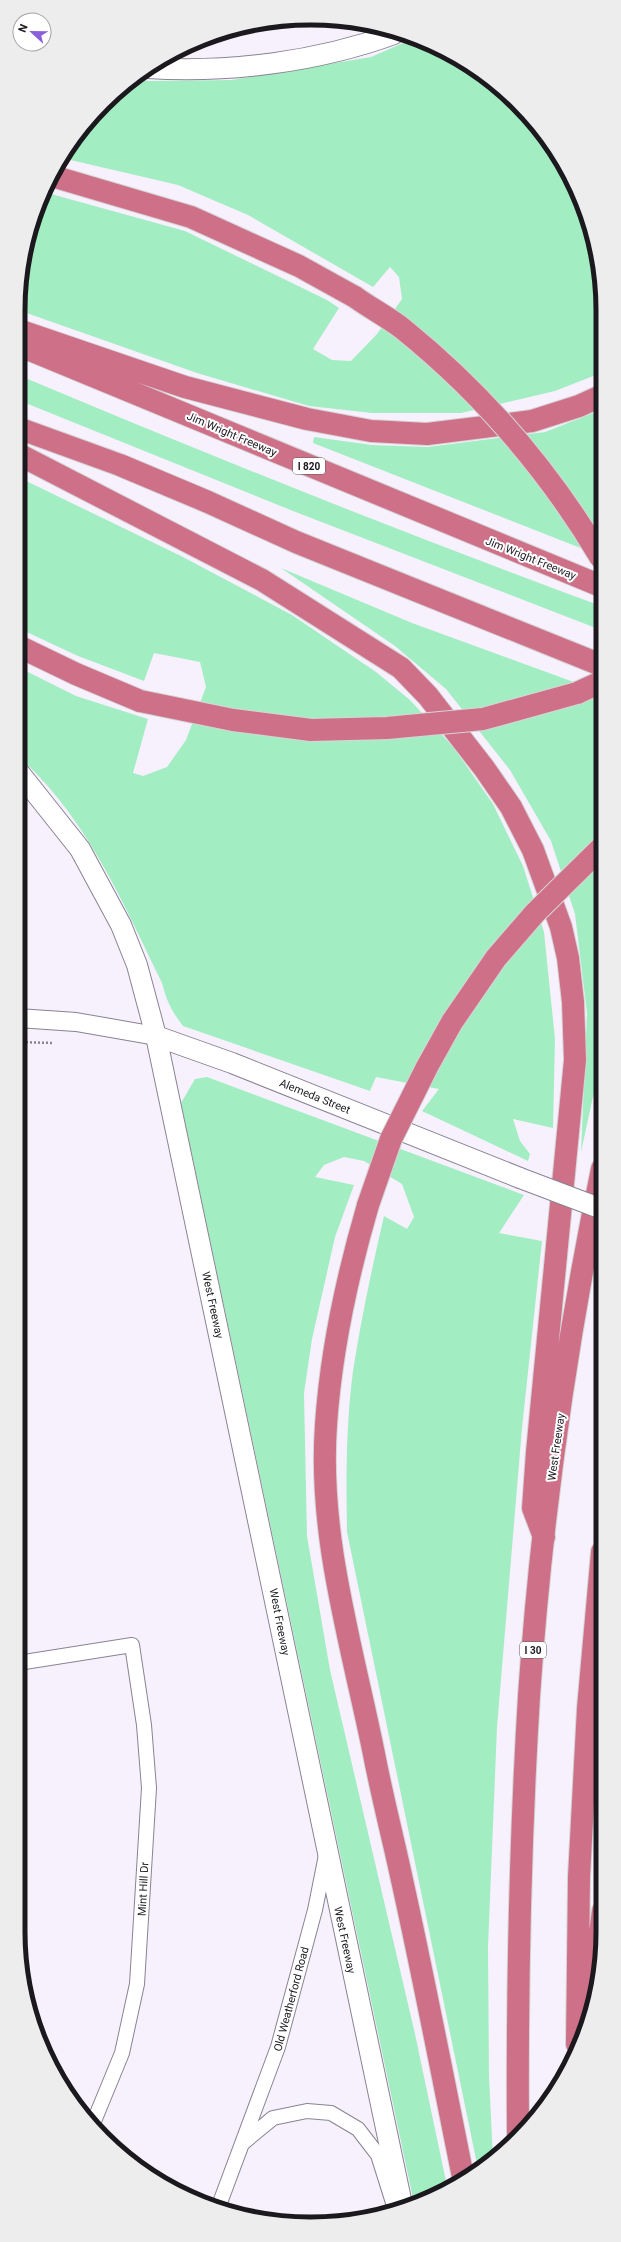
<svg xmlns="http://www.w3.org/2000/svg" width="621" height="2242" font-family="Roboto,sans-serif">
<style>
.green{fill:#a3edc3}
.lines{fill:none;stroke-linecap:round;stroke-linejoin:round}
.minor-casing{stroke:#8a8392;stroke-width:16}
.tertiary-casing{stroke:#8a8392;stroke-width:20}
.secondary-casing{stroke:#8a8392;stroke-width:22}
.motorway-casing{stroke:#d6d5d6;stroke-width:24}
.path{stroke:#8a868f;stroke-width:2.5;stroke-dasharray:2 2;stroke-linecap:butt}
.minor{stroke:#fff;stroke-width:14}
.tertiary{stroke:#fff;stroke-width:18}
.secondary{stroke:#fff;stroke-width:20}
.motorway{stroke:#ce7188;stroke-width:22}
.secondary-bridge-casing{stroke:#8a8392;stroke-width:22;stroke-linecap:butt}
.motorway-bridge-casing{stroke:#d6d5d6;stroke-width:24;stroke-linecap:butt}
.secondary-bridge{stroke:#fff;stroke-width:20}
.motorway-bridge{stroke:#ce7188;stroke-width:22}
.labels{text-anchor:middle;stroke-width:4;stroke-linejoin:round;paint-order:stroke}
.shield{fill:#fff;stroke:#5f5d62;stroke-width:1}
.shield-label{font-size:10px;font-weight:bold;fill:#1b181e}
.street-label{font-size:11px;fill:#1b181e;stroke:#fff}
.rim{fill:none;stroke:#1b181e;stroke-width:5}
</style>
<rect width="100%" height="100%" fill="#f7f1fe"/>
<path class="green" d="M410,40L457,57L530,117L581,198L601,273V373L555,391L461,413H372L309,406L197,373L18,310L24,254L44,192L185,231L327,300L339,308L313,349L332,360L351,361L377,334L402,299L399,277L390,267L373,287L248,215L178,185L62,158C79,126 106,101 134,79L149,81L231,80L371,57Z
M18,375C211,456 405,534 601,606V630L293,511L18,400Z
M601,410V556L313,443L314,437L372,445L428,447L545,432Z
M18,477L181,556L292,615L376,672L410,700L454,748L493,804L523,866L544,932L555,1039L553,1128L513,1119L520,1141L530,1154L528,1161L422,1111L439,1089L376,1077L370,1091L183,1026C171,1010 167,1002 162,983C123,903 86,816 18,756V667L76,696L148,719L133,773L143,776L167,767L186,740L206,687L200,662L154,653L144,681L78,656L18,628Z
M281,568L412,623L601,692L602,1055L581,1152L587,1013L575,914L551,841L510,770L446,689L395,646Z
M207,1077L524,1195L499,1233L542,1241L522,1428L497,1727L488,1947L489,2076L493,2159L478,2169L347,1532C346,1478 346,1424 353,1371C361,1319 372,1268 384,1216L407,1229L414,1217L402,1184L364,1161L344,1157L324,1165L315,1177L354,1185L335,1237L312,1339L304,1393L307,1536L330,1670L415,2034L447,2186L414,2203L181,1103L195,1079Z"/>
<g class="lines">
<g class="minor-casing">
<path id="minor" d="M18,1663L132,1645L144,1725L149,1788L137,1984L122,2053L92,2126
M18,1678V1701
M244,2142L273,2118L307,2111L331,2113L358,2129L378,2155L395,2209
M218,2208L278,2047L315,1910L326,1855"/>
</g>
<g class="tertiary-casing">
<path id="tertiary" d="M18,1018L76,1022L156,1036"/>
</g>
<g class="secondary-casing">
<path id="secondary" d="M148,68C229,73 317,62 394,34
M18,771L80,849L121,925L137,965L156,1036L403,2209
M156,1036L232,1063L520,1178"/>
</g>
<g class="motorway-casing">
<path id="motorway" d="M52,176L191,217L299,266L355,297
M18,330L185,387L307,419L371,431L427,434L532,421L579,406L601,396
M18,345L601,586
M18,428L120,465L208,502L296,542L601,665
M18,454L262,580L401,668L428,696L484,768L511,807L533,850L561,927L568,958L573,1002L575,1060L537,1452L533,1508L544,1537
M18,646L76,674L140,701
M577,693L601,682
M368,1205C347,1277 331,1350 326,1425C318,1537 352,1645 374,1754C382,1796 393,1838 402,1880C424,1979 443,2078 463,2177
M585,2013L593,1984L603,1911
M577,2044L579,1877L588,1708L602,1552
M518,2136C517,1990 520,1843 529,1696C541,1520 566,1342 602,1169"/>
</g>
<path class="path" d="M18,1042L53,1043"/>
<use href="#minor" class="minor"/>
<use href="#tertiary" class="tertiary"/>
<use href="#secondary" class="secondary"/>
<use href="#motorway" class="motorway"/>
<g class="secondary-bridge-casing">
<path id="secondary-bridge" d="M520,1178L602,1209"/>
</g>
<g class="motorway-bridge-casing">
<path id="motorway-bridge" d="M355,297C370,308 388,317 403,329C481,392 549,471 601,558
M140,701L233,720L311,730L387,728L483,719L577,693
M368,1205L391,1139L427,1067L452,1022L496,958L535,913L601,848"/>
</g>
<use href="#secondary-bridge" class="secondary-bridge"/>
<use href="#motorway-bridge" class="motorway-bridge"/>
</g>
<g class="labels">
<g class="shield">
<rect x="293" y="458" width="32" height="16" rx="3"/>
<rect x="520" y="1642" width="26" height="16" rx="3"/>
</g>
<g class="shield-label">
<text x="309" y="470">I 820</text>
<text x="533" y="1654">I 30</text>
</g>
<g class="street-label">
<text transform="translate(232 434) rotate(23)" y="4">Jim Wright Freeway</text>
<text transform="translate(531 558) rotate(22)" y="4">Jim Wright Freeway</text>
<text transform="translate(315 1096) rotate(22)" y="4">Alemeda Street</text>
<text transform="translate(213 1305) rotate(78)" y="4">West Freeway</text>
<text transform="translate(556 1447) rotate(-82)" y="4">West Freeway</text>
<text transform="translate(280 1622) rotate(79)" y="4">West Freeway</text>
<text transform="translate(143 1889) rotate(-87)" y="4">Mint Hill Dr</text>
<text transform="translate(345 1940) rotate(78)" y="4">West Freeway</text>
<text transform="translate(291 1999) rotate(-75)" y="4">Old Weatherford Road</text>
</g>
</g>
<path d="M0 0H621V2242H0ZM310 25H311A285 285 0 0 1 596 310V1932A285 285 0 0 1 311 2217H310A285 285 0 0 1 25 1932V310A285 285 0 0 1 310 25Z" fill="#ededed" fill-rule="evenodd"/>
<path class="rim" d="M310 25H311A285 285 0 0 1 596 310V1932A285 285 0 0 1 311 2217H310A285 285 0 0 1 25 1932V310A285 285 0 0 1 310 25Z"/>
<g transform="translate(32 32) rotate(292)"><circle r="19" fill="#ffffff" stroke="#a4a3a5"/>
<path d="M0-3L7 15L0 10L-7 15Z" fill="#8a61db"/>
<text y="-6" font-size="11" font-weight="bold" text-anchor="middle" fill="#1b181e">N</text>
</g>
</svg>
